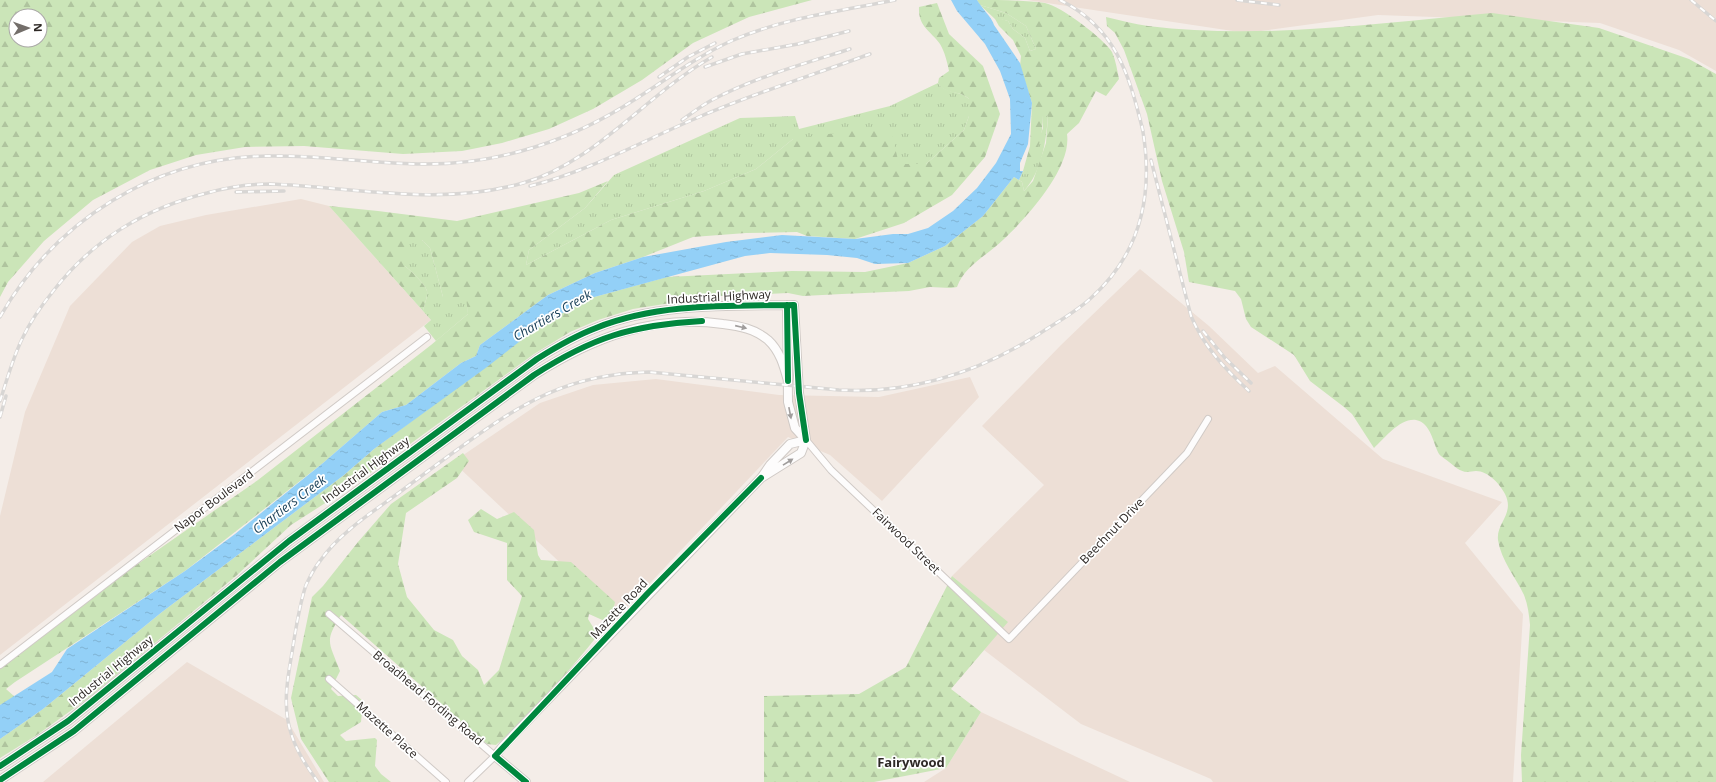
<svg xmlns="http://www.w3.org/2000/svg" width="1716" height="782" font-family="'Open Sans',sans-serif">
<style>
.built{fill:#eddfd6}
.grass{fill:url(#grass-tufts)}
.forest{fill:url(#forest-firs);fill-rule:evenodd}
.water{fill:url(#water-ripples)}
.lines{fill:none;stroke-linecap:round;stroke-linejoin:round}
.street-casing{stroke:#d0cac6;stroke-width:8}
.secondary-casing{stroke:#d0cac6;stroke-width:10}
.street{stroke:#fdfcfc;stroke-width:6}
.secondary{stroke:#fdfcfc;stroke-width:8}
.rail-casing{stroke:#d8d6d4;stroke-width:3.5}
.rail{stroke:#fff;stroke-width:2;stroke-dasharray:6;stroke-linecap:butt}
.cycleway-casing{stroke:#fff;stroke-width:8}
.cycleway{stroke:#00873e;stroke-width:6}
.oneway{fill:#a09d9c}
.labels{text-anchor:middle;stroke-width:3.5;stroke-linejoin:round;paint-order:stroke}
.street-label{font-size:12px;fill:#2e2926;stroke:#fff}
.water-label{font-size:13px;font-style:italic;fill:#1c425a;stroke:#fff}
.neighbourhood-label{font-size:13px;font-weight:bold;fill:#2e2926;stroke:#fff}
</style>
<defs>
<pattern id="grass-tufts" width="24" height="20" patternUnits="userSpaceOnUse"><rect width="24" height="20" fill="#cbe5b8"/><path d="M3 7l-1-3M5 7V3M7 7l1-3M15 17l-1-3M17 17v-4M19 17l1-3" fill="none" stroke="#afc49e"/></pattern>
<pattern id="forest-firs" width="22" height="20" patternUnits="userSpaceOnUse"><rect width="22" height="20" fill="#cbe5b8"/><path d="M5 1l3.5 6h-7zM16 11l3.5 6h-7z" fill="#afc49e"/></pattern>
<pattern id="water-ripples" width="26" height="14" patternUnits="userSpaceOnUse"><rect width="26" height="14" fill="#93d0f7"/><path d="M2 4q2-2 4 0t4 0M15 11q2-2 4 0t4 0" fill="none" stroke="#7fb3d4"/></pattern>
</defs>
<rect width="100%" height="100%" fill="#f4ede8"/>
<path class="built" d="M1027,0H1716V71L1679,50L1600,23L1378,15L1246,33Z
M301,199L329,206L431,320L0,655V516L25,412L70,306L132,242L160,226L206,215Z
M1140,269L1209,326L1258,373L1275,366L1383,459L1502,502L1465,543L1523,614L1513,782H1213L1211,779L1081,724L984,650L1007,622L952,576L1044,485L982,426L1061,345Z
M970,377L979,397L882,501L830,455L788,437L618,617L453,462L540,403L593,385L656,379L779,395L879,397Z
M187,662L287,720L324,782H43Z
M981,712L1130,782H924L946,768Z"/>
<path class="grass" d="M980,5L1006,13L1026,26L1036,49L1030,51L1025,38L1013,29L1008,21L999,19V26L995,19Z
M938,83C945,94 960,90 969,99V116L964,130L926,164H899L793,139L756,169L704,191L611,220L526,265L529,250L585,208L614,175L740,118L795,116L799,129L890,106Z
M1043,114L1048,116C1046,142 1042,171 1024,191L1022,182L1019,180L1023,171L1025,174L1043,128Z
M405,240H422L430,248L443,297H467L468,314L436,341L424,326L431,320L423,311C424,305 428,297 427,291C425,284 411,271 405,266Z"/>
<path class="forest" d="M0,0H812L749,17L693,43L642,80L593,109L549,129L502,143L462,151L403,154L304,146L245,147L196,155L150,170L93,200L44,241L8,282L0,297ZM16,16H40V40H16Z
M977,0C1000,0 1023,0 1045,3C1061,6 1104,39 1112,52C1116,61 1117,70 1119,79L1106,96L1096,91L1079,123L1067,134C1072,168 1027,217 1004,239C988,255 965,265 957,287L951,288L930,287L909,291L842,294L803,296L788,293L697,297L677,302L633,309L598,320L570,332L534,354L355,484L291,525L236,576L87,699L37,735L0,758V739L43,709L162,612L344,475L374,449L537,328L587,299L667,277L792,271L865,272L908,263L945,246L983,216L1014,177L1022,182L1024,191L1033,181L1046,143L1048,116L1043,115C1043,135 1037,158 1025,175L1023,171L1030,146L1032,103L1020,66L1021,56L1013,40L999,26L998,18L1008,21L1013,29L1025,38L1030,51L1036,49L1026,26L1006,13L980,5Z
M937,3L949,34L983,66L1000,114L985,157L952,195L904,223L855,239L807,236L797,232L746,233L693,237L643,257L595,273L548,295L480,345L476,356L461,363L406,405L382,412L323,463L185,571L15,682L6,689L15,697L0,705V668L92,596L258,480L431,345L468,314L466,297H443L430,248L422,240H406L405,266C411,271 425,284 427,291C428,297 424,305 423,311L329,206L378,211L457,221L579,193L608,181L585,208L529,250L526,265L611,220L704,191L756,169L793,139L850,131H891L899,164H926L964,130L969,116V99C959,89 946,96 938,83L939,78L949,71C947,61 945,53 940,44C930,30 918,27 919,7Z
M1492,13L1599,28L1689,59L1716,74V782H1522L1521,755L1530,625C1529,615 1528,605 1524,595C1516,578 1501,560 1498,540C1496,523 1515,514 1505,494C1500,484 1488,471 1476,471C1473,471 1470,472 1467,472C1460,472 1453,465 1449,462C1446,459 1441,457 1439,454C1433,443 1431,423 1416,420C1400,418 1385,438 1374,448L1352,414L1344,407L1310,381L1294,355L1251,327L1246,319L1241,299L1235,291L1189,282L1184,252L1162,181L1147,114L1124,50L1115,33L1107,26L1106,17C1120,20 1134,24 1148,26C1262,40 1378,23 1492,13Z
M463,453L469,461L457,478L406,513L398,564L407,597L434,630L453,640L462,656L478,670L484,685L499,670L522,596L507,580V543L474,532L468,520L481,509L497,519L514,512L534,530L538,555L541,560L571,562L615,602L612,615L615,622L609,623L589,614L588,619L598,635C567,674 533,712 496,745L487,744L341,615C324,642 329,642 340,671L331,689L338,696L356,695L363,701L361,722L340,735L346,741L375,738L377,740L375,766L381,774L391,782H329L301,739L291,698L312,597L323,586L358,542L391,504Z
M952,576L1008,622L951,689L981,712L946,768L874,782H764V696L859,694L906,667Z"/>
<path class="water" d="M951,0H977C981,7 993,19 994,25L1020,63L1032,103L1028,144L1020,163V171H1023L1019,180L1014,177L983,216L945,246L908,263L875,264L857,258L827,255L770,253L745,256L587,299L537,328L487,367L374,449L344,475L162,612L43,709L0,739V705L52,672L67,649L185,571L235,534L323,463L382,412L406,405L461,363L476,356L480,345L548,295L595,273L643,257L726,242L782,235L855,239L893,234H908L928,228L953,211L977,188L996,163L1011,134L1010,99L1000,71L985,44L957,11Z"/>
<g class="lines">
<g class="street-casing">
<path id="street" d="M806,440L831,470L1009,639L1187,453L1208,419
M329,614L495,756L468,782
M0,665L427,337
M329,679L446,782"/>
</g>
<g class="secondary-casing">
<path id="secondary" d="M787,305L788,402L795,428L806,440
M0,766L68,721L289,541L537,359C556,347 575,336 596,328C658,303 728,306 794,305L799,393L806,440L801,453L761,478
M0,780L74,731L280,562L534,375C592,338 653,314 723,324C740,326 755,329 768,340C780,351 784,366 788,381
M526,782L495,756L503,746L761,478L770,465L790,444L806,440"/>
</g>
<use href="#street" class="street"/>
<use href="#secondary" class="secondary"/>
<g class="rail-casing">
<path id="rail" d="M1060,0C1116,28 1129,74 1143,131
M1237,0L1279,5
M1691,0L1716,21
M705,67L742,54L798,44L849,31
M659,77L688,57L715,43
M682,120C692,113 701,106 712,100C756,77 803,64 850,49
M1151,160L1191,316C1204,347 1225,369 1249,391
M530,186C590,171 642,141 699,117C755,93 813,75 870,54
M236,192L284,191
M0,317C55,220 156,157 268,156C318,155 368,163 417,164C457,165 497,159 535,147C570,136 603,120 634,100C666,80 696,57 731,41C783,18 840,11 895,0
M1203,331L1225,358L1251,383
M0,401C7,380 13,357 23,337C31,320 42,305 54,290C94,239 144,209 207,193C228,187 249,184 270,184C355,187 439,207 523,183C596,162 647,94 712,57
M0,417L6,396
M318,782C304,763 292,744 288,721C283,694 290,667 294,640C297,622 300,603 306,585C310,577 314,568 320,561C339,533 374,511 400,492C420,477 440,462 461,447C523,402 569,374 649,372L839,390C911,394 979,372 1039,334C1057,322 1076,312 1091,298C1142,252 1154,191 1142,126"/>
</g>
<use href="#rail" class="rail"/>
<g class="cycleway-casing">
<path id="cycleway" d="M787,305L788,381
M0,766L68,721L289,541L537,359C556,347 575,336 596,328C658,303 728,306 794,305L799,393L806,440
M0,780L74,731L280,562L534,375C593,337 632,325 702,321
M526,782L495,756L648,593L761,478"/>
</g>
<use href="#cycleway" class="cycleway"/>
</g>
<defs><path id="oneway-solid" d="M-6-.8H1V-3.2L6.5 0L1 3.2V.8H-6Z"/></defs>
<g class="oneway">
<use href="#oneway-solid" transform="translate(741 327) rotate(13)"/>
<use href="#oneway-solid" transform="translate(790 413) rotate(79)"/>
<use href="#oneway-solid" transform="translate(788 462) rotate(-32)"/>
</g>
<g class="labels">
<g class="street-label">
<text transform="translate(719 297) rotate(-3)" y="4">Industrial Highway</text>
<text transform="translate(366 470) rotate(-36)" y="4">Industrial Highway</text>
<text transform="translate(214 501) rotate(-37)" y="4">Napor Boulevard</text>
<text transform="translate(1112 531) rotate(-46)" y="4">Beechnut Drive</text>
<text transform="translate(906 541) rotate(44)" y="4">Fairwood Street</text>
<text transform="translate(619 609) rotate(-47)" y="4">Mazette Road</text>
<text transform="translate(111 671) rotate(-39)" y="4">Industrial Highway</text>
<text transform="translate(428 698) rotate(40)" y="4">Broadhead Fording Road</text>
<text transform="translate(387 730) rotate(42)" y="4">Mazette Place</text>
</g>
<g class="water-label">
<text transform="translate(552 315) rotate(-30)" y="5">Chartiers Creek</text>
<text transform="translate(289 504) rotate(-37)" y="5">Chartiers Creek</text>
</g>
<g class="neighbourhood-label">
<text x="911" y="767">Fairywood</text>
</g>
</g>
<g transform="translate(28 28) rotate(88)"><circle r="19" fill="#ffffff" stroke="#aba9a8"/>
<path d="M0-3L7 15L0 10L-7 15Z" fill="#736e6a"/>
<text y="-6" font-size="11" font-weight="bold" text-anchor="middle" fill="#2e2926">N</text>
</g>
</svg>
